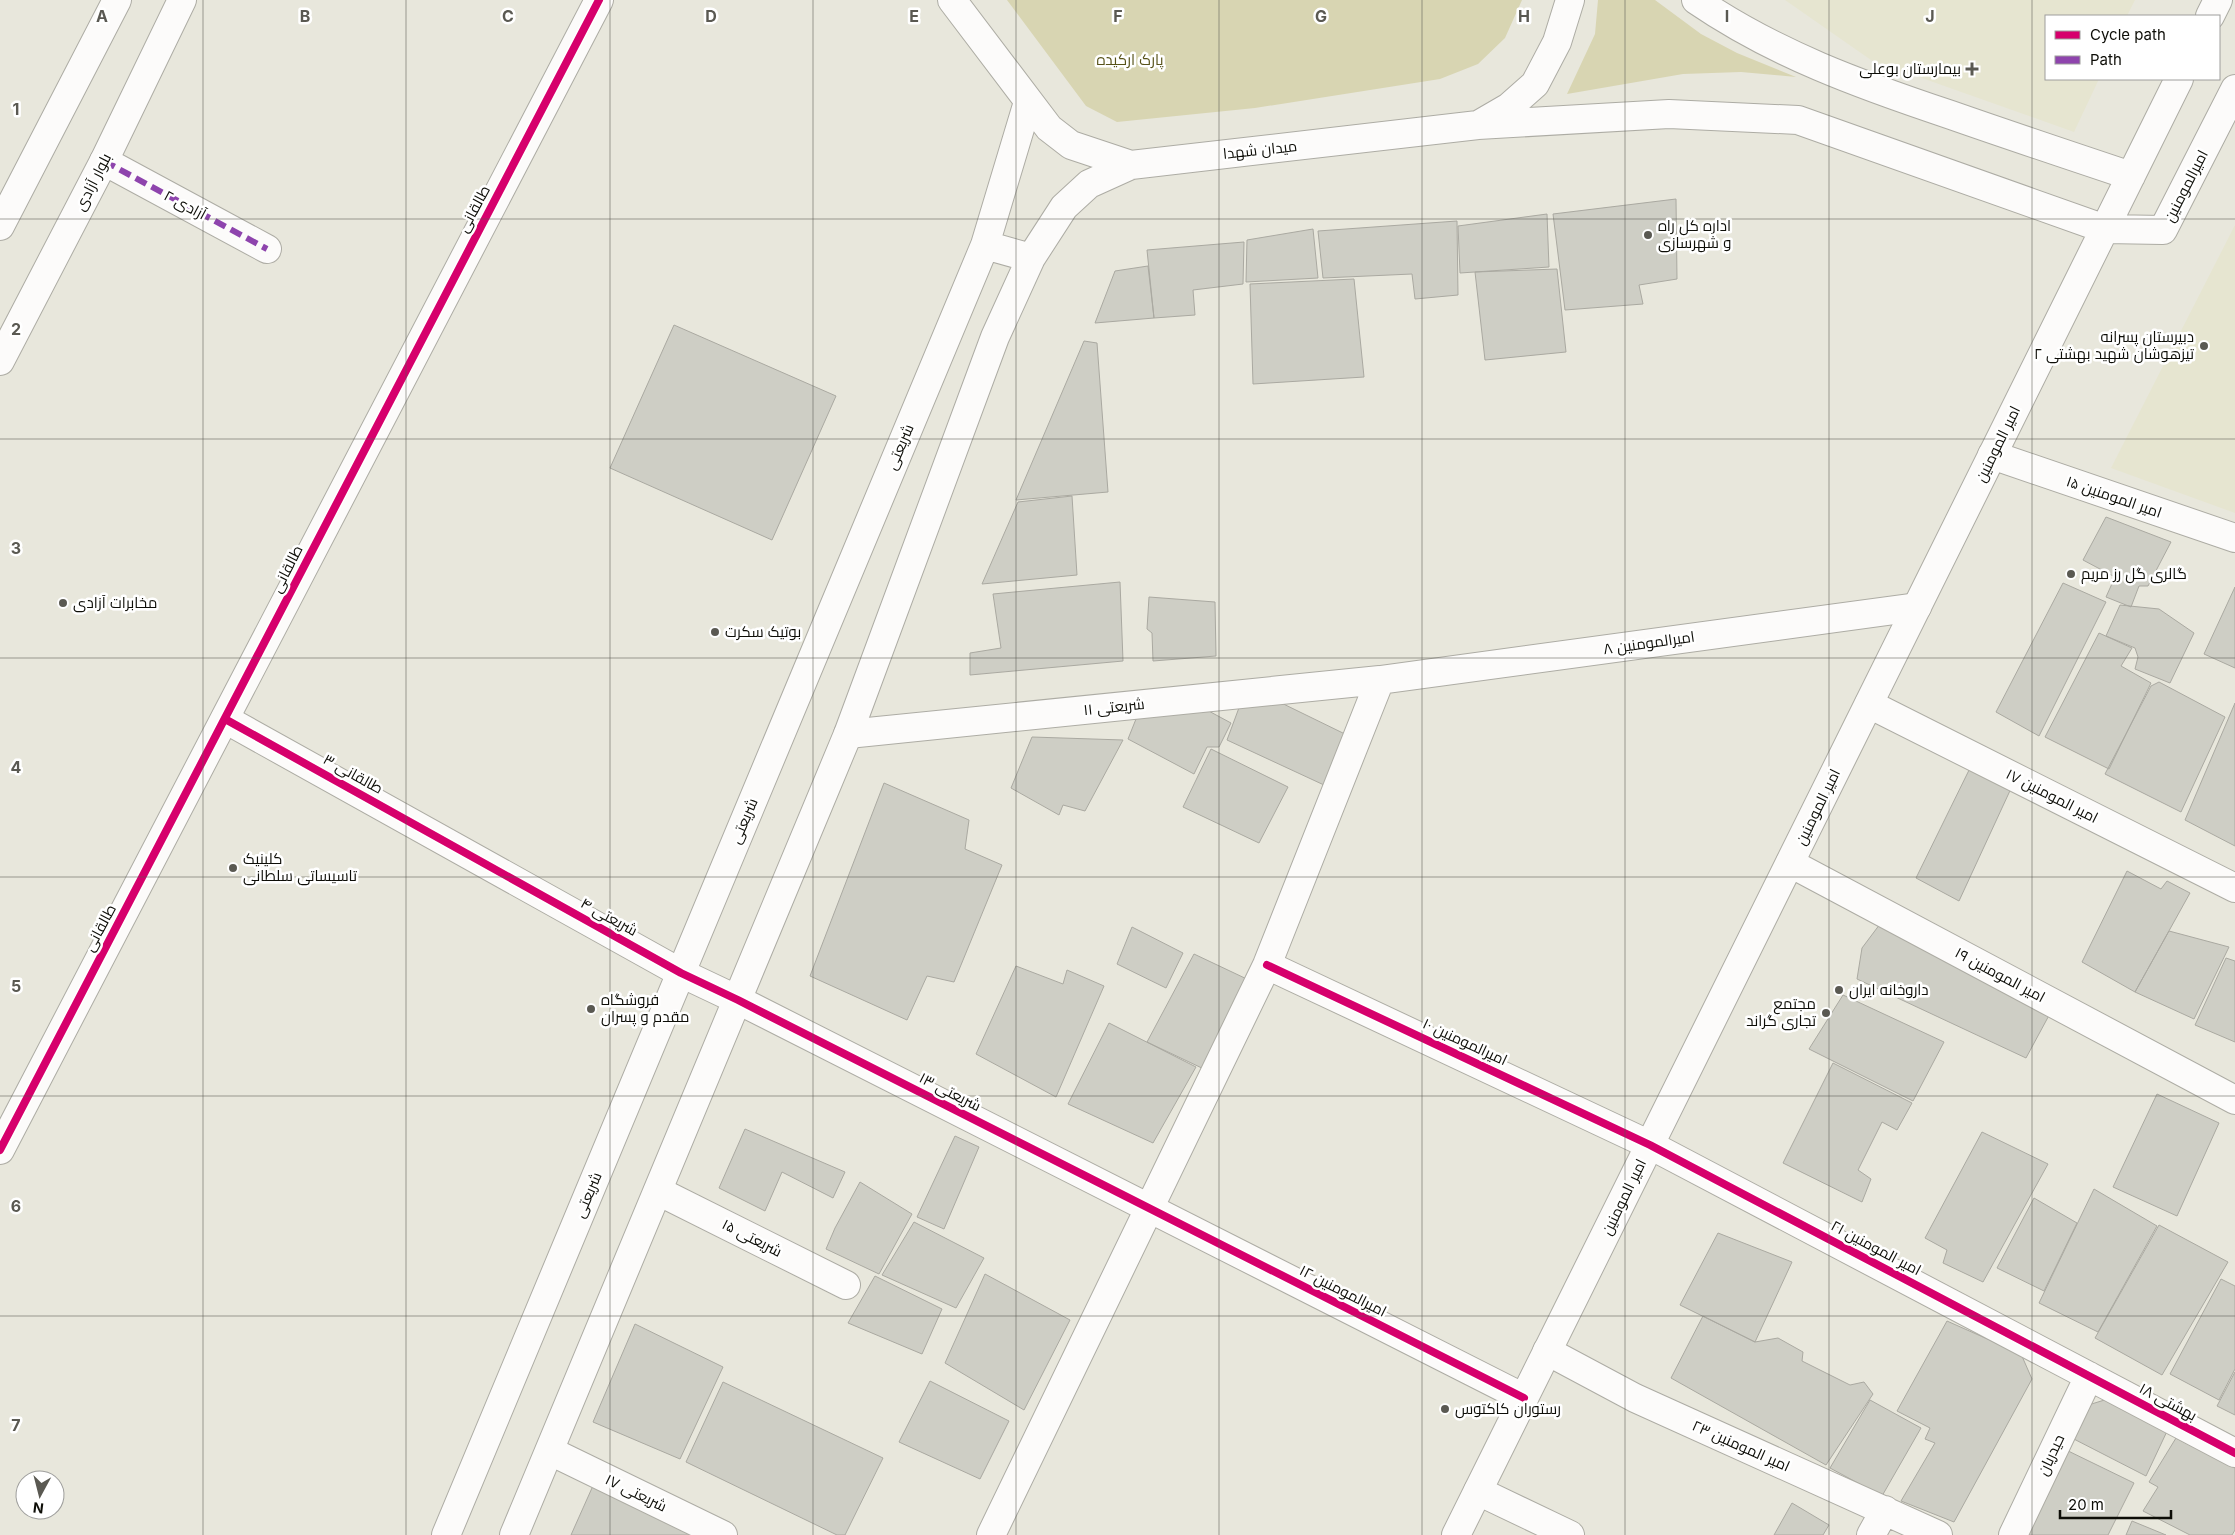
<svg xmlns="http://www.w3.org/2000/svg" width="2235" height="1535" font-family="Inter,Cairo,sans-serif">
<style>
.built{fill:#e6e5d0}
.green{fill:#d8d5b2}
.building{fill:#cecec5;stroke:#aaa9a1}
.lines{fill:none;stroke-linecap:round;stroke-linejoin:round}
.street-casing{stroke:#adaca4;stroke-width:30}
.secondary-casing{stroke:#adaca4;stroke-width:30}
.street{stroke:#fcfbfa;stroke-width:28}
.secondary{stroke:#fcfbfa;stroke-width:28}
.quiet{stroke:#8e44ad;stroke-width:6;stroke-dasharray:12 6;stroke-linecap:butt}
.cycleway-casing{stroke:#fff;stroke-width:11}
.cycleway{stroke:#d6006c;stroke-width:8}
.grid{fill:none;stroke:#5a5952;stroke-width:1;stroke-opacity:0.55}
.poi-dot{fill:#5a5952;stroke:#fff;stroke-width:2}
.labels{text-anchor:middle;stroke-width:5;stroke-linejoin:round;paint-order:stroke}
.park-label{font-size:15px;fill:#575219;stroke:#fff}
.poi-label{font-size:15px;fill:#0d0d07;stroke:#fff;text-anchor:start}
.street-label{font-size:15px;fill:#0d0d07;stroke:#fff}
.grid-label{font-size:16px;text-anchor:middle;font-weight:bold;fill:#5a5952;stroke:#fff;stroke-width:5;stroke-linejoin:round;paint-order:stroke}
</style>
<rect width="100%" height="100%" fill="#e8e7dc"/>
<path class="built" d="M1785,0H2135L2127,16H2046V79H2099L2074,132L1871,60Z
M2235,225V513L2111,468Z"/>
<path class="green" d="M1007,0H1522L1505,38L1478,64L1440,79L1255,108L1117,122L1086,106Z
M1598,0H1655L1701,34L1737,53L1796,77L1741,72L1683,74L1567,94L1595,34Z"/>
<path class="building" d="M1676,199L1677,279L1639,285L1643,304L1565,310L1553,214Z
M1547,214L1549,267L1460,273L1458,226Z
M1457,221L1458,295L1415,299L1412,274L1323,278L1318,231Z
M1313,229L1318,278L1246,282L1247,240Z
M1244,242L1243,284L1193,290L1195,315L1154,318L1147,250Z
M1148,266L1154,318L1095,323L1115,271Z
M1557,269L1566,352L1485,360L1475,272Z
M1354,279L1364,377L1253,384L1250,284Z
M674,325L836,396L772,540L610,468Z
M1084,341L1097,343L1108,492L1016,500Z
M1072,496L1077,575L982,584L1018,502Z
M2106,517L2171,542L2148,586H2139L2131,607L2106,597L2115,577L2083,560Z
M1120,582L1123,661L970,675V653L1001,648L993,594Z
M2063,583L2106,602L2039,736L1996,712Z
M2235,587V668L2204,654Z
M1149,597L1215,602L1216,656L1153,661L1152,633L1147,629Z
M2120,605L2159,609L2194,633L2170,683L2135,669L2138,657L2135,648L2106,636Z
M2099,633L2132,648L2121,666L2151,683L2109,769L2045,737Z
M2159,682L2225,717L2181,812L2105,774L2151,686Z
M1265,695L1349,736L1324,785L1227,740L1243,697Z
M1192,702L1231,723L1219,747H1207L1194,774L1128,739L1140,709Z
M2235,703V846L2185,820Z
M1032,737L1123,740L1085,811L1063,805L1059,815L1011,788Z
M1211,749L1288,787L1259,843L1183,807Z
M1973,762L2014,782L1959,901L1916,878Z
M884,783L969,820L965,849L1002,865L954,982L927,976L907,1020L810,976Z
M2127,871L2161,889L2167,881L2190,893L2135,992L2082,962Z
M1883,920L2053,1008L2026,1058L1857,979L1862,948Z
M1132,927L1183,953L1166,988L1117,964Z
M2169,931L2229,947L2194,1019L2135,992Z
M1194,954L1251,981L1206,1070L1147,1042Z
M2226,958L2235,961V1042L2195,1025Z
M1016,966L1063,984L1067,970L1104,986L1056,1097L976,1054Z
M1843,995L1944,1042L1913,1101L1809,1049Z
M1109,1023L1196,1067L1153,1143L1068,1104Z
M1833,1063L1912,1103L1897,1130L1882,1122L1858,1170L1871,1179L1862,1202L1783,1163Z
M2157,1094L2219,1123L2177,1216L2113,1187Z
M745,1129L845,1172L833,1198L782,1172L765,1211L719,1188Z
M1982,1132L2048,1164L1983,1282L1943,1263L1947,1250L1925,1238Z
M955,1136L979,1147L944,1229L917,1217Z
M860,1182L912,1214L879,1274L826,1249L835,1228Z
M2094,1189L2157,1226L2098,1332L2039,1303Z
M2034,1198L2077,1223L2044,1291L1997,1268Z
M914,1222L984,1258L956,1308L882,1275Z
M2159,1225L2228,1262L2162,1375L2095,1338Z
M1718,1233L1792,1262L1755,1342L1680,1305Z
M985,1274L1070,1320L1024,1410L945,1363Z
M875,1276L942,1309L922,1354L848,1323Z
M2221,1279L2235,1286V1369L2219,1400L2170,1374Z
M1703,1316L1755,1342L1778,1338L1803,1352L1802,1361L1850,1385L1864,1382L1873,1394L1826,1465L1671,1378Z
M1947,1321L2021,1354L2032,1379L1954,1522L1901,1501L1935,1443L1925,1439L1930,1428L1897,1411Z
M635,1324L723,1367L680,1459L593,1422Z
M2235,1372V1415L2217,1406Z
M930,1381L1009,1421L980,1479L899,1442Z
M723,1382L883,1458L845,1535H837L686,1462Z
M2111,1398L2169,1427L2146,1476L2068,1436L2085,1406Z
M1870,1400L1921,1428L1882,1496L1830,1468Z
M2176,1438L2235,1468V1530L2232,1535H2190L2143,1511L2158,1487L2149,1482Z
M2060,1447L2134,1483L2108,1535H2018Z
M596,1479L714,1535H571Z
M1792,1503L1829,1525L1823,1535H1774Z
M2132,1521L2166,1535H2126Z"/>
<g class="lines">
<g class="street-casing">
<path id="street" d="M104,161L267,249
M1992,455L2235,538
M1869,704L2235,888
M225,719L681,973L738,1000L1524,1398
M848,734L1380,680L1917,607
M1790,863L2235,1100
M1267,965L1650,1145L2235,1453
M658,1191L846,1285
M1547,1351L1635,1398L1938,1535
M550,1451L723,1535
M1478,1491L1570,1535
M991,1535L1267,965L1380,680
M1871,1535L1885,1510
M2013,1535L2089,1376"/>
</g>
<g class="secondary-casing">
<path id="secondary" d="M952,0L1049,128L1071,145L1131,165L1478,125L1509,107L1535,84L1557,42L1570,0
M1696,0C1775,54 1861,85 1951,115C2011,136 2071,156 2131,176
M2210,16L2218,0
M1478,125L1669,114L1798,120L2105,229L2163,230L2235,89
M0,226L117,0
M985,245L1031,258
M0,361L104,161L182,0
M0,1150L599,0
M446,1535L985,245L1028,102
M514,1535L848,734L995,337L1031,258L1064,207L1089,184L1131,165
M1456,1535L2179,79"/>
</g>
<use href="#street" class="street"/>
<use href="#secondary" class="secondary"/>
<path class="quiet" d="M104,161L267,249"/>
<g class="cycleway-casing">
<path id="cycleway" d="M225,719L681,973L738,1000L1524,1398
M1267,965L1650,1145L2235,1453
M0,1150L599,0"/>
</g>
<use href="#cycleway" class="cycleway"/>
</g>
<path class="grid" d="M203,0V1535M406,0V1535M610,0V1535M813,0V1535M1016,0V1535M1219,0V1535M1422,0V1535M1625,0V1535M1829,0V1535M2032,0V1535M0,219H2235M0,439H2235M0,658H2235M0,877H2235M0,1096H2235M0,1316H2235"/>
<g class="poi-dot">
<path d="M1969.5 61.5h5v5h5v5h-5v5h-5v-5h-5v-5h5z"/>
<circle cx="1648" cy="235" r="5"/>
<circle cx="2204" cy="346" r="5"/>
<circle cx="2071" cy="574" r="5"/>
<circle cx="63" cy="603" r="5"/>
<circle cx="715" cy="632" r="5"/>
<circle cx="233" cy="868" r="5"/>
<circle cx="1839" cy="990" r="5"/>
<circle cx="591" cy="1009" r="5"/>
<circle cx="1826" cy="1013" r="5"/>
<circle cx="1445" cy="1409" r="5"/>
</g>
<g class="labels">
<g class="park-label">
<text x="1130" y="65">پارک ارکیده</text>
</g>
<g class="poi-label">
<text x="1961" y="74" text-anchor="end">بیمارستان بوعلی</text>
<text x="1658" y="231">اداره کل راه<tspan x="1658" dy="17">و شهرسازی</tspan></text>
<text x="2194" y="342" text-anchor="end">دبیرستان پسرانه<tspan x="2194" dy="17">تیزهوشان شهید بهشتی ۲</tspan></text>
<text x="2081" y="579">گالری گل رز مریم</text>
<text x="73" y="608">مخابرات آزادی</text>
<text x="725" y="637">بوتیک سکرت</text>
<text x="243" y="864">کلینیک<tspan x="243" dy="17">تاسیساتی سلطانی</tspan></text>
<text x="1849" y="995">داروخانه ایران</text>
<text x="601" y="1005">فروشگاه<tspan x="601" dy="17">مقدم و پسران</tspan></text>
<text x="1816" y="1009" text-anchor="end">مجتمع<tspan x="1816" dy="17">تجاری گراند</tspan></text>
<text x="1455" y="1414">رستوران کاکتوس</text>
</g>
<g class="street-label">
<text transform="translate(1260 150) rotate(-6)" y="5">میدان شهدا</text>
<text transform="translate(93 182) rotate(-63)" y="5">بلوار آزادی</text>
<text transform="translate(2186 186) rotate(-63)" y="5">امیرالمومنین</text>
<text transform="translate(185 205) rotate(28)" y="5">آزادی ۲</text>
<text transform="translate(474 209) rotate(-62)" y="5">طالقانی</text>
<text transform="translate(1998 444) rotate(-64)" y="5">امیر المومنین</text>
<text transform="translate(900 447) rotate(-67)" y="5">شریعتی</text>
<text transform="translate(2114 497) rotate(19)" y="5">امیر المومنین ۱۵</text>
<text transform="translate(287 569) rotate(-63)" y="5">طالقانی</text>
<text transform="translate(1649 643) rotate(-8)" y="5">امیرالمومنین ۸</text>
<text transform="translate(1114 707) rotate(-6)" y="5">شریعتی ۱۱</text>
<text transform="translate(353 774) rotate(29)" y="5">طالقانی ۳</text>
<text transform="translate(2052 796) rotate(27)" y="5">امیر المومنین ۱۷</text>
<text transform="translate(1818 807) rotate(-64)" y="5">امیر المومنین</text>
<text transform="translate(744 821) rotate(-67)" y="5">شریعتی</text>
<text transform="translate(609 917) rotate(29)" y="5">شریعتی ۴</text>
<text transform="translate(100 928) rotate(-62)" y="5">طالقانی</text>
<text transform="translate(2000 975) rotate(28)" y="5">امیر المومنین ۱۹</text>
<text transform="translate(1465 1042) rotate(25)" y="5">امیرالمومنین ۱۰</text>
<text transform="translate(950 1092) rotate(27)" y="5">شریعتی ۱۳</text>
<text transform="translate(588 1195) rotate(-67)" y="5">شریعتی</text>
<text transform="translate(1624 1197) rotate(-64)" y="5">امیر المومنین</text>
<text transform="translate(752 1238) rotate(27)" y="5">شریعتی ۱۵</text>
<text transform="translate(1876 1248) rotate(28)" y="5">امیر المومنین ۲۱</text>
<text transform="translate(1343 1291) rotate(27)" y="5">امیرالمومنین ۱۲</text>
<text transform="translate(2168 1402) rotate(28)" y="5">بهشتی ۱۸</text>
<text transform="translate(1741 1446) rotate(24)" y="5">امیر المومنین ۲۳</text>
<text transform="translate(2051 1455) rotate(-65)" y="5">حیدریان</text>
<text transform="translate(636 1493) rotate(26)" y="5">شریعتی ۱۷</text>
</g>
</g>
<g class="grid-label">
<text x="102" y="22">A</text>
<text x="305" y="22">B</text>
<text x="508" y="22">C</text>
<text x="711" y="22">D</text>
<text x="914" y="22">E</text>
<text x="1118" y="22">F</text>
<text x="1321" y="22">G</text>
<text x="1524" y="22">H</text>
<text x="1727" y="22">I</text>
<text x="1930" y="22">J</text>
<text x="16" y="115">1</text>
<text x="16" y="335">2</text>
<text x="16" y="554">3</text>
<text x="16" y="773">4</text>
<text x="16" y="992">5</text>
<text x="16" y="1212">6</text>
<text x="16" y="1431">7</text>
</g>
<rect x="2045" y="15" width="175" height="65" fill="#ffffff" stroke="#9e9e9c"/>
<rect x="2055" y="31" width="25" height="8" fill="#d6006c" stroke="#9e9e9c"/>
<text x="2090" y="40" font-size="15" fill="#0d0d07">Cycle path</text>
<rect x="2055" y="56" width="25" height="8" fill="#8e44ad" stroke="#9e9e9c"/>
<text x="2090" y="65" font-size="15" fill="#0d0d07">Path</text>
<g transform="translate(40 1495) rotate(187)"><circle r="24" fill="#ffffff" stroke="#9e9e9c"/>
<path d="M0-4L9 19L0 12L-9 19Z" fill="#5a5952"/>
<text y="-8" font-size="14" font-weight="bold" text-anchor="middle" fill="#0d0d07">N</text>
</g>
<path d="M2060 1510v8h111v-8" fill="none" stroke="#0d0d07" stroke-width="2.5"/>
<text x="2068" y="1510" font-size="15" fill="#0d0d07" stroke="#ffffff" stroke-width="4" paint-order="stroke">20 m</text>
</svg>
